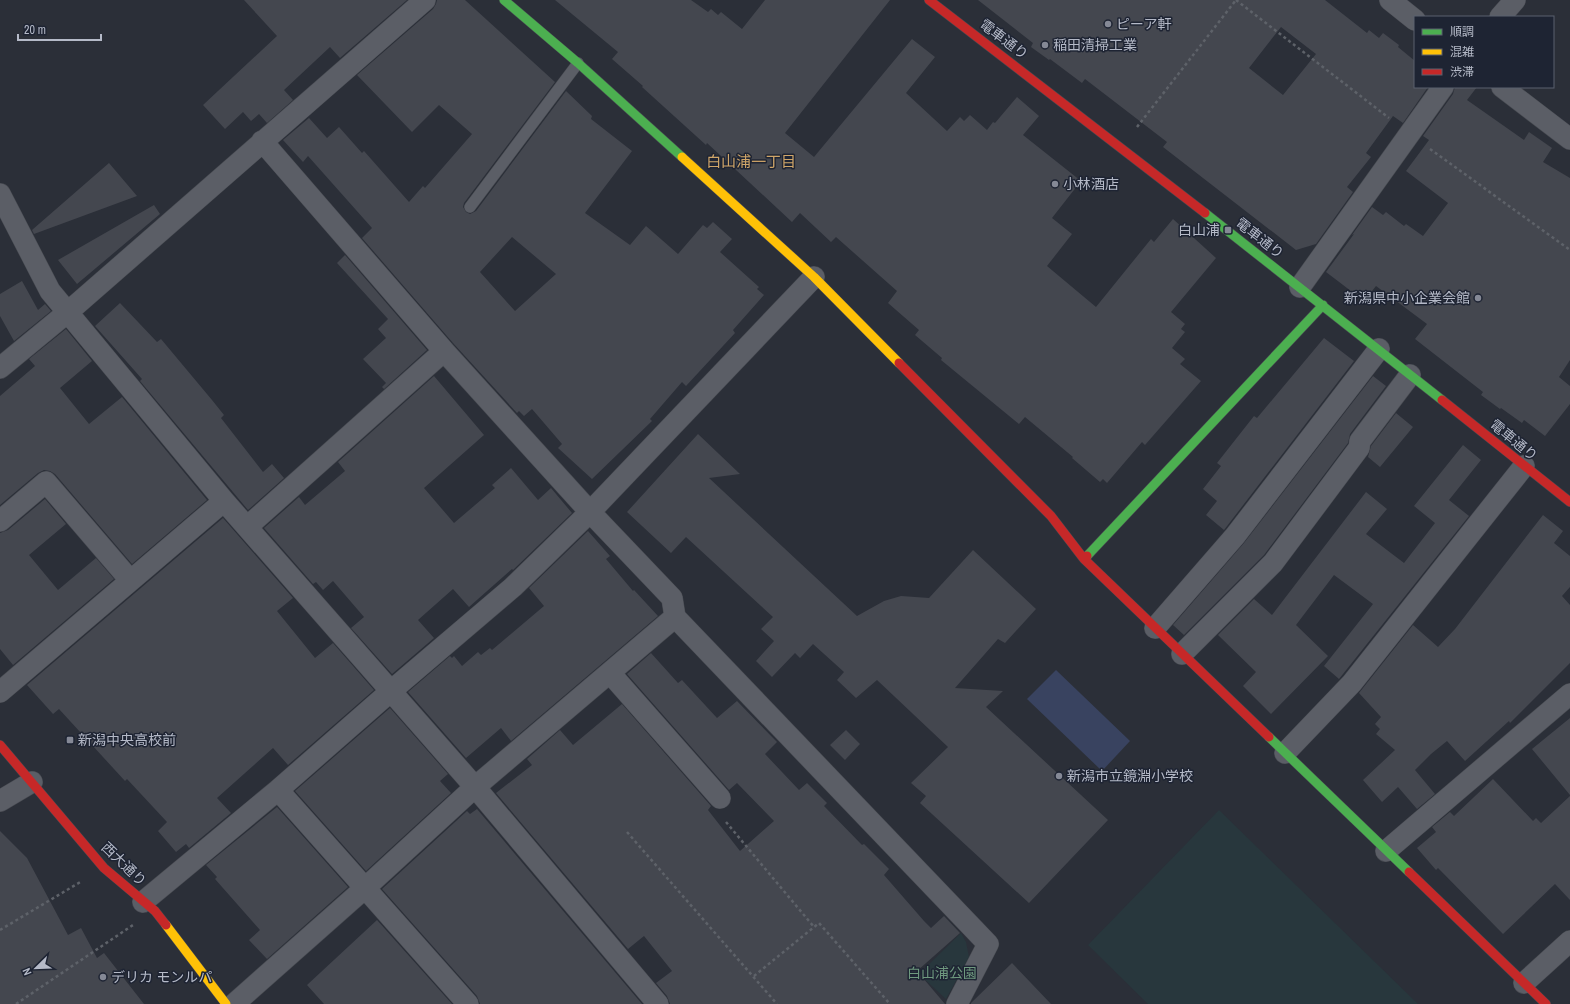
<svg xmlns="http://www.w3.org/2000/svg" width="1570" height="1004" font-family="'Archivo Narrow','Noto Sans JP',sans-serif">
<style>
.green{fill:#28373d}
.water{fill:#394360}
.building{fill:#44474f;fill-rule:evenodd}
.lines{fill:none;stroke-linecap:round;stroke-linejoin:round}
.lane-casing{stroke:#474a51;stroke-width:12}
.street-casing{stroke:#474a51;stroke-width:22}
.fast-casing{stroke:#474a51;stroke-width:10}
.slow-casing{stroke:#474a51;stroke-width:10}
.jam-casing{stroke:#474a51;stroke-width:10}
.path{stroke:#5e6269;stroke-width:2.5;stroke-dasharray:3 3;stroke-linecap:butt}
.lane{stroke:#5b5e66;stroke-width:11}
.street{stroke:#5b5e66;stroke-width:21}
.fast{stroke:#4caf50;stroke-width:9}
.slow{stroke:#ffc107;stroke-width:9}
.jam{stroke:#c62828;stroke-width:9}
.poi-dot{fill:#858996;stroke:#1e2433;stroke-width:1.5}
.labels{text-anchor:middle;stroke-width:3;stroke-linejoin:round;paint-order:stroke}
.poi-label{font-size:14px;fill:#b5bac8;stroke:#1e2433;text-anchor:start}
.street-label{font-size:14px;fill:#b5bac8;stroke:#1e2433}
.park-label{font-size:14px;fill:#6e987e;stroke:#1e2433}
.neighbourhood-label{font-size:15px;fill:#d0a669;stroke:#1e2433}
</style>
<rect width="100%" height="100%" fill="#2b2f38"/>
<path class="green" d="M1219,810L1418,1004H1148L1088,945Z
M961,933L966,942L969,957L946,999L919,974Z"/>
<path class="water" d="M1056,670L1130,741L1102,771L1027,699Z"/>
<path class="building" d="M244,0H407L340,58L330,47L284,90L293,100L267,123L259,114L251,121L243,112L225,129L203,105L277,36Z
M437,0H465L555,82L464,203L463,207L466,212L470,214L476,211L566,91L592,116L591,119L632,151L585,213L630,245L646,226L678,254L703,225L707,228L713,222L732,239L720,252L759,287L757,289L764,295L733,330L735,333L686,386L682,382L650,419L652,421L592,479L558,448L562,444L532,409L524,416L519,411L517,413L453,343L362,238L372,228L308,156L303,162L283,140L309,118L327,138L339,127L362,153L364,151L409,202L423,186L425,188L472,134L439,105L412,132L357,75L433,9L436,4ZM512,237L556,274L515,311L480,272Z
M555,0H691L708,12L711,9L718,15L721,12L742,29L765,0H890L785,133L814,157L912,39L935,57L906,93L947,131L960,117L964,121L970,115L987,130L993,122L995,123L1017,97L1039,116L1023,135L1081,181L1052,218L1072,234L1047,266L1096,307L1151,239L1154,242L1173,219L1216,258L1171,312L1185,324L1181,329L1185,332L1172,348L1185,359L1180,364L1201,381L1145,445L1142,442L1107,483L1103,479L1100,482L1072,458L1073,457L1025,417L1019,424L941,360L942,358L915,335L919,330L888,303L897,291L836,237L831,242L800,213L792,222L707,143L706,145L642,87L643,86L612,59L618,52Z
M978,0H1325L1367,33L1369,30L1379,38L1383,33L1399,45L1398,47L1415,61V87H1428L1403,123L1393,116L1366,153L1371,157L1347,187L1353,192L1316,244L1296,250L1163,147L1167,142L1085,79L1082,83L1050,59L1049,60L1031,47L1033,43ZM1281,27L1316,54L1283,95L1249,68Z
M1455,87H1477L1467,100L1524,140L1529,132L1552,148L1543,162L1570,178V360L1559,377L1570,386V404L1545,436L1524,420L1522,423L1501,408L1500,409L1481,395L1483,392L1415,339L1427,324L1376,286L1364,301L1326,272L1354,234L1352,235L1372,207L1383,215L1386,212L1404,226L1406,224L1423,236L1448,203L1406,171L1429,140L1423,136L1453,94Z
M109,163L137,196L34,234L32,230Z
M154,205L160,214L77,284L58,260Z
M345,255L427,350L384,389L382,387L386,383L363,359L386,338L378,329L388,319L337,263Z
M22,281L38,310L45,304L51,311L14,341L0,316V294Z
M120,303L157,342L161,339L212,400L224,415L221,418L263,472L272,464L284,478L248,510L140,381L142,379L95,326Z
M66,329L92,361L60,388L89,424L122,397L207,500L132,564L55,474L50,471L44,470L38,473L0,505V396L35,366L29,359Z
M1324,338L1354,361L1224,530L1206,515L1217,501L1203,489L1221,466L1217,463L1254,416L1257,418Z
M434,376L484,435L424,488L454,523L495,488L492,485L511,468L538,500L551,488L572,513L513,570L512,569L469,607L453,589L418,620L434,638L392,674L351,628L364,617L333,581L323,590L316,582L313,584L264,528L299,497L305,505L345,471L338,462Z
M1373,376L1386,386L1350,434L1348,443L1264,555L1184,635L1173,625L1244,543Z
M1396,413L1413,427L1380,467L1368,457L1371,446Z
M698,434L740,474L709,478L857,616L884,601L901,596L929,598L973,550L1036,609L1005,643L998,639L955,688L1003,691L986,707L1108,820L1029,903L920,803L926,796L911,783L948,747L877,680L856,698L837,680L844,672L813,644L800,658L795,653L772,677L756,661L774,641L761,629L773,617L686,537L671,553L627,512Z
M1463,445L1481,460L1449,500L1469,516L1339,679L1324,666L1373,604L1334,575L1296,625L1328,656L1271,714L1243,686L1256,672L1218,635L1254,599L1272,615L1366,492L1387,509L1366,534L1404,563L1435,523L1414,506Z
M45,499L66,524L29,555L58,590L96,558L114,579L13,665L0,649V533L8,530Z
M1543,515L1563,531L1554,543L1570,556V587L1562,596L1570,605V663L1510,723L1509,721L1465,761L1447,741L1431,754L1415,770L1435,794L1417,809L1398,787L1382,802L1363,780L1395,750L1376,734L1380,729L1375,724L1381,717L1359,693L1413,625L1438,647L1455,629Z
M223,518L293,598L277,611L315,658L333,643L374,690L288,765L273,748L217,798L231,813L189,848L186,844L176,852L158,831L167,822L127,779L125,781L59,709L53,714L27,685Z
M588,531L610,556L606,559L633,591L634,590L658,616L511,741L501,728L466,758L408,692L450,656L452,658L454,656L462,666L478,652L481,655L490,648L492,650L544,606L529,588Z
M651,653L678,683L682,680L717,718L737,701L777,742L765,754L799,790L807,783L827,803L824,806L862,845L864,844L889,869L884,875L924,921L931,928L944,916L960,933L917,971L945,1004H670L667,996L656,983L672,971L644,936L628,949L496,793L532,765L527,759L560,730L573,745L622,704L711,806L708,810L740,851L774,821L737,783L729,790L627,674Z
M390,708L448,774L440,781L451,793L366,871L295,791Z
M1570,718V795L1532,749Z
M846,730L860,744L845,760L830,745Z
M1493,779L1533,821L1536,818L1541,823L1570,796V900L1555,884L1503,934L1438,868L1436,870L1417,848L1436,832L1432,827L1450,812L1454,816Z
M277,807L348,887L267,959L249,940L260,930L215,879L217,877L206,865Z
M477,809L642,1004H480L477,996L382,889L467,811L470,814Z
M0,831L27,858L68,935L81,928L97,958L104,953L144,1004H0Z
M377,920L452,1004H324L307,985Z
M1012,963L1051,1004H971V1003Z"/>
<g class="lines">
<g class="lane-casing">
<path id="lane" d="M470,207L578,63"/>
</g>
<g class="street-casing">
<path id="street" d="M1390,0L1415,20
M1500,17L1515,0
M1502,87L1570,139
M262,141L444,351L590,512L672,598L675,617L988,944L957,1004
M0,194L50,291L224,501L475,787L658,1004
M1300,287L1443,87
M0,368L68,312L425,0
M0,521L46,482L130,580
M247,527L444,351
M1155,628L1235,536L1379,349
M1182,654L1273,563L1359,448L1360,441L1410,375
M610,673L720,798
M0,692L224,501
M1285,753L1352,683L1524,466
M278,790L468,1004
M0,801L32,782
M1386,851L1570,694
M143,902L278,790L391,691L513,587L590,512L814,277
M1524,983L1570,941
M234,1004L365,888L475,787L675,617"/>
</g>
<g class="fast-casing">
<path id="fast" d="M504,0L578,63L682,157
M1205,213L1442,400
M1087,556L1323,305
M1269,737L1409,872"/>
</g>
<g class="slow-casing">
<path id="slow" d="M682,157L814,277L899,363
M166,925L226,1004"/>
</g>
<g class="jam-casing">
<path id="jam" d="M929,0L1205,213
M899,363L1051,516L1084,559L1087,556
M1442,400L1570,502
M1084,559L1269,737
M0,745L104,868L155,911L166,925
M1409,872L1546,1004"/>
</g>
<path class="path" d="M1236,0L1389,118
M1137,127L1236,0
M1430,149L1570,250
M726,822L814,927
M627,832L777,1004
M0,930L82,881
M754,976L819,923L890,1004
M16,1004L133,925"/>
<use href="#lane" class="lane"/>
<use href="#street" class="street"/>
<use href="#fast" class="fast"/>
<use href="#slow" class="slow"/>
<use href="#jam" class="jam"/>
</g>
<g class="poi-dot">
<circle cx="1108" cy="24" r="4"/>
<circle cx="1045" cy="45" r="4"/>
<circle cx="1055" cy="184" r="4"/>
<rect x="1224" y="226" width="8" height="8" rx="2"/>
<circle cx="1478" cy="298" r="4"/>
<rect x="66" y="736" width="8" height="8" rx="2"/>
<circle cx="1059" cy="776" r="4"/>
<circle cx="103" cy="977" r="4"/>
</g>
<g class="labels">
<g class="poi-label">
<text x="1116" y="29">ピーア軒</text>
<text x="1053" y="50">稲田清掃工業</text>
<text x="1063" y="189">小林酒店</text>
<text x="1220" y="235" text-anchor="end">白山浦</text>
<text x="1470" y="303" text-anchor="end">新潟県中小企業会館</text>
<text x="78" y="745">新潟中央高校前</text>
<text x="1067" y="781">新潟市立鏡淵小学校</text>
<text x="111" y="982">デリカ モンルパ</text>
</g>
<g class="street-label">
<text transform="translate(1004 39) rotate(37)" y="5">電車通り</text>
<text transform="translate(1260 238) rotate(38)" y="5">電車通り</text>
<text transform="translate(1514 440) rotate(39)" y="5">電車通り</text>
<text transform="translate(124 864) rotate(44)" y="5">西大通り</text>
</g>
<g class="park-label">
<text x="942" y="978">白山浦公園</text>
</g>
<g class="neighbourhood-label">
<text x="751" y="167">白山浦一丁目</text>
</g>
</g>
<rect x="1414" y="16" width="140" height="72" fill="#1e2433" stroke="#5a606f"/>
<rect x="1422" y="29" width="20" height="6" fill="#4caf50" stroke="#5a606f"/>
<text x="1450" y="36" font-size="12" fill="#b5bac8">順調</text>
<rect x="1422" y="49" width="20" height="6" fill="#ffc107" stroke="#5a606f"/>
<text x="1450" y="56" font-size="12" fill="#b5bac8">混雑</text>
<rect x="1422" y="69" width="20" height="6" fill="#c62828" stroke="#5a606f"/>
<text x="1450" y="76" font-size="12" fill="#b5bac8">渋滞</text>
<g transform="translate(36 968) rotate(247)" stroke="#1e2433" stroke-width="3" paint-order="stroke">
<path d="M0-3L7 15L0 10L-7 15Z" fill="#b5bac8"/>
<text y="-6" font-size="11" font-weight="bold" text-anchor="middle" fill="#b5bac8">N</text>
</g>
<path d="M18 34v6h83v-6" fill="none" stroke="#b5bac8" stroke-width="2"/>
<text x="24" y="34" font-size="12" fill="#b5bac8" stroke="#1e2433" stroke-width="3" paint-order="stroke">20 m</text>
</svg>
